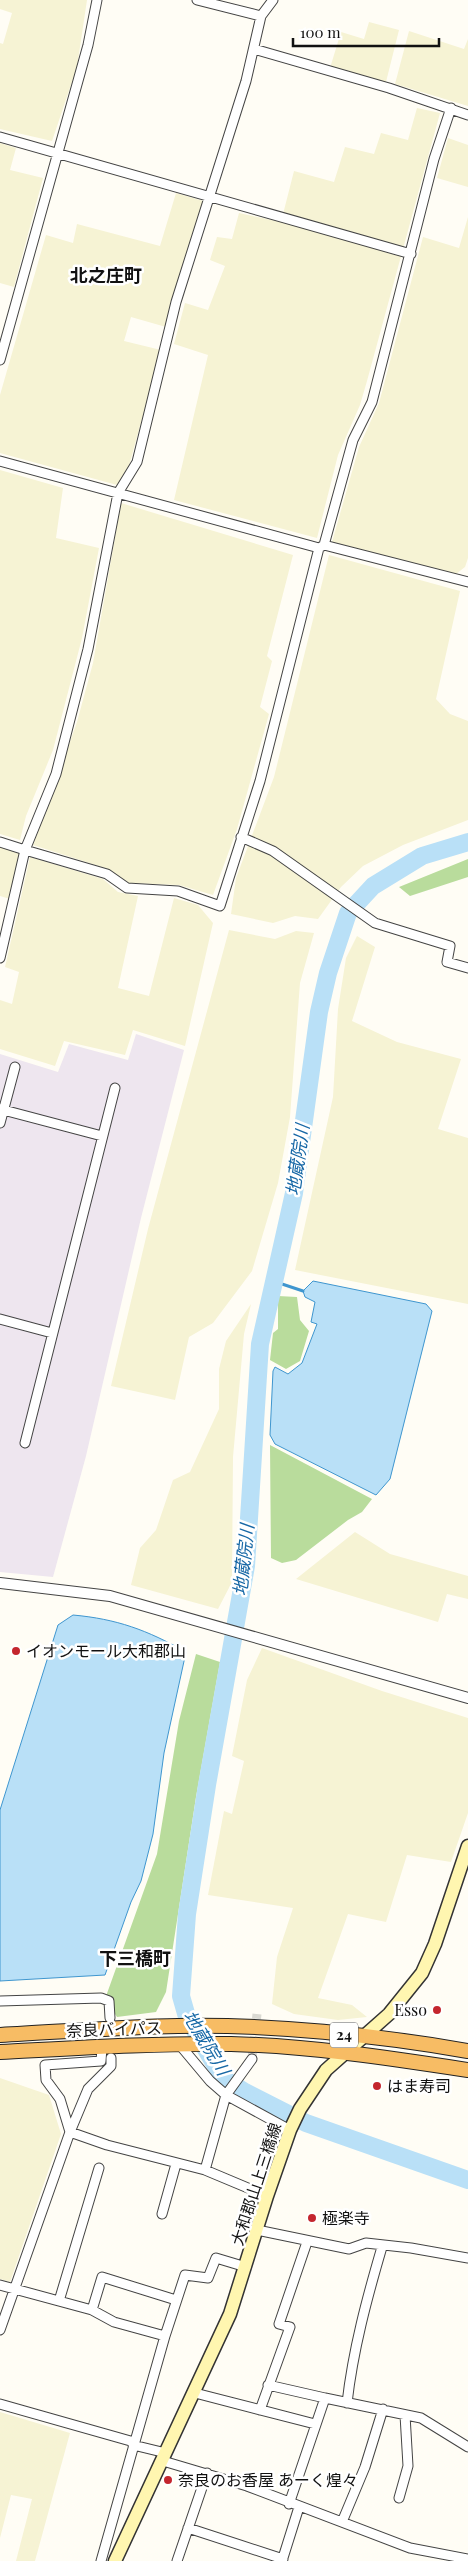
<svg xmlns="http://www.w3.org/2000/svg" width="468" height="2561" font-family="'Playfair Display','Noto Sans JP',serif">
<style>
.industrial{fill:#eee6ef}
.farmland{fill:#f6f3d4}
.forest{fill:#b9dc9c}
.water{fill:#b9e0f7;stroke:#3f96cf}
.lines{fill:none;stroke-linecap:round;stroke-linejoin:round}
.stream{stroke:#3f96cf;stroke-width:3}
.river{stroke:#b9e0f7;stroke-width:18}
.minor-tunnel{stroke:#dbdad3;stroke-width:9;stroke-dasharray:9 4.5;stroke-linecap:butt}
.minor-casing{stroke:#444;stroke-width:11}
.tertiary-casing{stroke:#444;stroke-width:12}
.secondary-casing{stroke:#333;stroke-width:15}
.trunk-casing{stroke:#222;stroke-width:16}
.minor{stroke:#fff;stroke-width:9}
.tertiary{stroke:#fff;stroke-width:10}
.secondary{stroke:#fff6b0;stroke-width:12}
.trunk{stroke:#f7bc64;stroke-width:14}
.poi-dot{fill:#c4262e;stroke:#fff;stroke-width:2}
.labels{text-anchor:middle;stroke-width:5;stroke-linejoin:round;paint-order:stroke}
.shield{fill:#fff;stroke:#585858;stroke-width:1}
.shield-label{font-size:15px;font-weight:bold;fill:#111}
.poi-label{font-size:16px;fill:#111;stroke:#fff;text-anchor:start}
.street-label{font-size:16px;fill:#111;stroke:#fff}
.neighbourhood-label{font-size:18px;font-weight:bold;fill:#111;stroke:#fff}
.water-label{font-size:18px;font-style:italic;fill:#1768a6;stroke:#fff}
</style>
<rect width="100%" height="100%" fill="#fffdf5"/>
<path class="industrial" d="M136,1034L184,1050L141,1218L86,1456L53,1577L0,1572V1054L58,1072L69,1044L128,1060Z"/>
<path class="farmland" d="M0,0H87L77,67L52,141L0,129V43L3,44L12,13L0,9Z
M369,22L399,30L386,82L330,68L341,32L364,39Z
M409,31L464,49L468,39V106L395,84Z
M417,108L440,113L367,381L360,405L338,455L317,538L174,500L208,355L174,344L185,303L208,310L225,266L210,260L217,237L232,239L239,213L281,222L294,171L334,182L345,147L374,154L381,133L408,140Z
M448,138L468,145V187L437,178Z
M0,143L16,148L10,170L43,178L14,287L0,283Z
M176,193L203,201L166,327L131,317L124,341L161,350L127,473L117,485L0,453V395L46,235L73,243L77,224L160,246Z
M468,217V558L465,567L456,574L332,542L359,447L379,403L423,237L459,248Z
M0,470L63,488L56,538L99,548L82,638L53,750L26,816L20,840L0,834Z
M121,503L293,555L267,656L272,661L260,707L269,714L237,829L213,895L179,885L128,883L105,868L33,845L77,722L93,663Z
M329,555L460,591L436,699L450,714L468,721V820L403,845L363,866L341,887L318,919L295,916L273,923L231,914L236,878L274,777Z
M0,847L20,853L10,899L0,896Z
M30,857L103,879L118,892L138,896L118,988L149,996L174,898L198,905L213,923L185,1046L133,1030L125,1055L64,1041L55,1066L0,1049V1000L12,1004L19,972L5,967Z
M229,930L275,939L296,931L314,933L300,983L290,1117L278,1183L252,1271L213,1323L189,1337L175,1400L111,1386L148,1229Z
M357,936L375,947L352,1021L397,1042L461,1059L438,1129L468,1138V1304L295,1270L333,1097L338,1009L346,958Z
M251,1304L244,1334L233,1457L232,1582L218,1609L131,1585L140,1548L156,1530L173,1480L190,1472L219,1409V1369L226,1341Z
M355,1532L390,1554L468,1576V1599L447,1594L438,1622L296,1579Z
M262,1648L382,1691L468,1718V1813L451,1862L407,1855L386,1922L348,1914L318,1998L352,2005L367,2017L338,2020L294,2014L272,2004L277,1957L293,1908L208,1895L224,1811L232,1814L244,1761L232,1756L247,1680Z
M0,2078L49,2095L61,2134L10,2282L0,2279Z
M0,2412L70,2433L35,2561H16L32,2499L11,2495L0,2538Z"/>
<path class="forest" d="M468,859V877L410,896L399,887Z
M278,1296L297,1297L300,1320L309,1331L300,1361L286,1369L270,1360L273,1333L278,1329Z
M270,1445L372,1499L362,1512L348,1520L296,1560L282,1563L271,1558Z
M196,1654L220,1662L196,1797L166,1992L156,2012L117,2017L105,1999L157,1854L179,1721Z"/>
<path class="water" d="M313,1281L426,1304L432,1311L390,1479L376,1495L275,1444L270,1435L273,1371L275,1367L288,1374L302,1363L317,1324L311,1322L315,1302L305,1297L303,1291Z
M73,1615C117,1619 147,1630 186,1652L164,1753L153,1834L141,1881L131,1902L105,1975L0,1981V1810L58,1625Z"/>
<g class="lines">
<path class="stream" d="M273,1281L303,1291"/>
<path class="river" d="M468,842L422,856L373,886L348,913L328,973L319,1012L294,1193L260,1344L246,1566L207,1785L187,1914L181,1996L187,2017L217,2068L226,2080L245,2092L306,2123L468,2180"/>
<path class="minor-tunnel" d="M252,2059L257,2014"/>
<g class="minor-casing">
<path id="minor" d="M197,0L261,16
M254,49L389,88L468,115
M0,137L411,254
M0,360L88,45L97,0
M0,461L319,548
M324,545L468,582
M241,837L273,851L375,923L450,946L447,962L468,968
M0,842L25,850L56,774L88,649L118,493L137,462L176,302L246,81L261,16L273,0
M0,958L25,850L107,874L127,888L178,891L220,906L260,781L319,548L324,545L353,440L372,402L434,159L451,108
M0,1109L102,1136
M0,1123L15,1067
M0,1319L52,1333
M25,1443L115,1088
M0,2001L101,1998L109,2001L110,2018
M179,2044L210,2081L226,2095L290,2130
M70,2132L107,2145L205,2170L267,2196
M70,2132L60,2099L46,2080L45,2065L101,2061L102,2047
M205,2170L226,2095L252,2059
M162,2214L176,2164
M257,2230L349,2249L366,2243L411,2248L468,2258
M0,2285L92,2310L114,2322L165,2336L101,2561
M59,2301L99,2168
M92,2310L102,2277L176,2300
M0,2330L70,2132L88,2089L111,2066V2058
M165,2336L185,2275L208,2278L216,2258L246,2267
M268,2385L325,2398
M195,2393L315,2424
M347,2403C353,2350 367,2298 382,2247
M0,2404L134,2442
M260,2410L290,2327L279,2324L307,2242
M133,2445L166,2453
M163,2461L247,2486L410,2548L468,2559
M399,2498L408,2466L405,2415
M289,2504L325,2398L421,2418L468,2447
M342,2522L365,2467L383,2409
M188,2528L283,2559
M177,2561L207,2473
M282,2561L299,2507"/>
</g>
<g class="tertiary-casing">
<path id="tertiary" d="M0,1583L110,1596L468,1698"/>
</g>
<g class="secondary-casing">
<path id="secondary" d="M115,2561L230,2314L267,2196L290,2130L300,2109L326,2070L389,2014L422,1973L435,1944L468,1846"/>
</g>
<g class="trunk-casing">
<path id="trunk" d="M0,2035C59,2032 119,2027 178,2026C270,2024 377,2035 468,2051
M0,2052C77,2048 154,2043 231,2044C310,2046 389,2058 468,2070"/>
</g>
<use href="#minor" class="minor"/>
<use href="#tertiary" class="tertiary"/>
<use href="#secondary" class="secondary"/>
<use href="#trunk" class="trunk"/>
</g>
<g class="poi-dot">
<circle cx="16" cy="1651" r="5"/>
<circle cx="437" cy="2010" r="5"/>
<circle cx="377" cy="2086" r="5"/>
<circle cx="312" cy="2218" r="5"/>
<circle cx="168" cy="2480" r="5"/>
</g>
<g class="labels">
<rect class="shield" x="330" y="2022.5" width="28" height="25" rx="4"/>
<g class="shield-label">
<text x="344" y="2040">24</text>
</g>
<g class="poi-label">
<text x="26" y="1657">イオンモール大和郡山</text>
<text x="427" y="2016" text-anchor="end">Esso</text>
<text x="387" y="2092">はま寿司</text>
<text x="322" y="2224">極楽寺</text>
<text x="178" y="2486">奈良のお香屋 あーく煌々</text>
</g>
<g class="street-label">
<text transform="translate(114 2029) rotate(-2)" y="6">奈良バイパス</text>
<text transform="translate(256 2184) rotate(-72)" y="6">大和郡山上三橋線</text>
</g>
<g class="neighbourhood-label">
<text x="106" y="282">北之庄町</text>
<text x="135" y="1965">下三橋町</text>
</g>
<g class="water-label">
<text transform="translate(298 1160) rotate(-82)" y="6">地蔵院川</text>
<text transform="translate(244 1560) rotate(-84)" y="6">地蔵院川</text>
<text transform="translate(206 2043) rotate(59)" y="6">地蔵院川</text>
</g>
</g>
<path d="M293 38v8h146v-8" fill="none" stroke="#111111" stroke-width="2.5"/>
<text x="300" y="38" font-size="15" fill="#111111" stroke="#ffffff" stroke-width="4" paint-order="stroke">100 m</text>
</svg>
